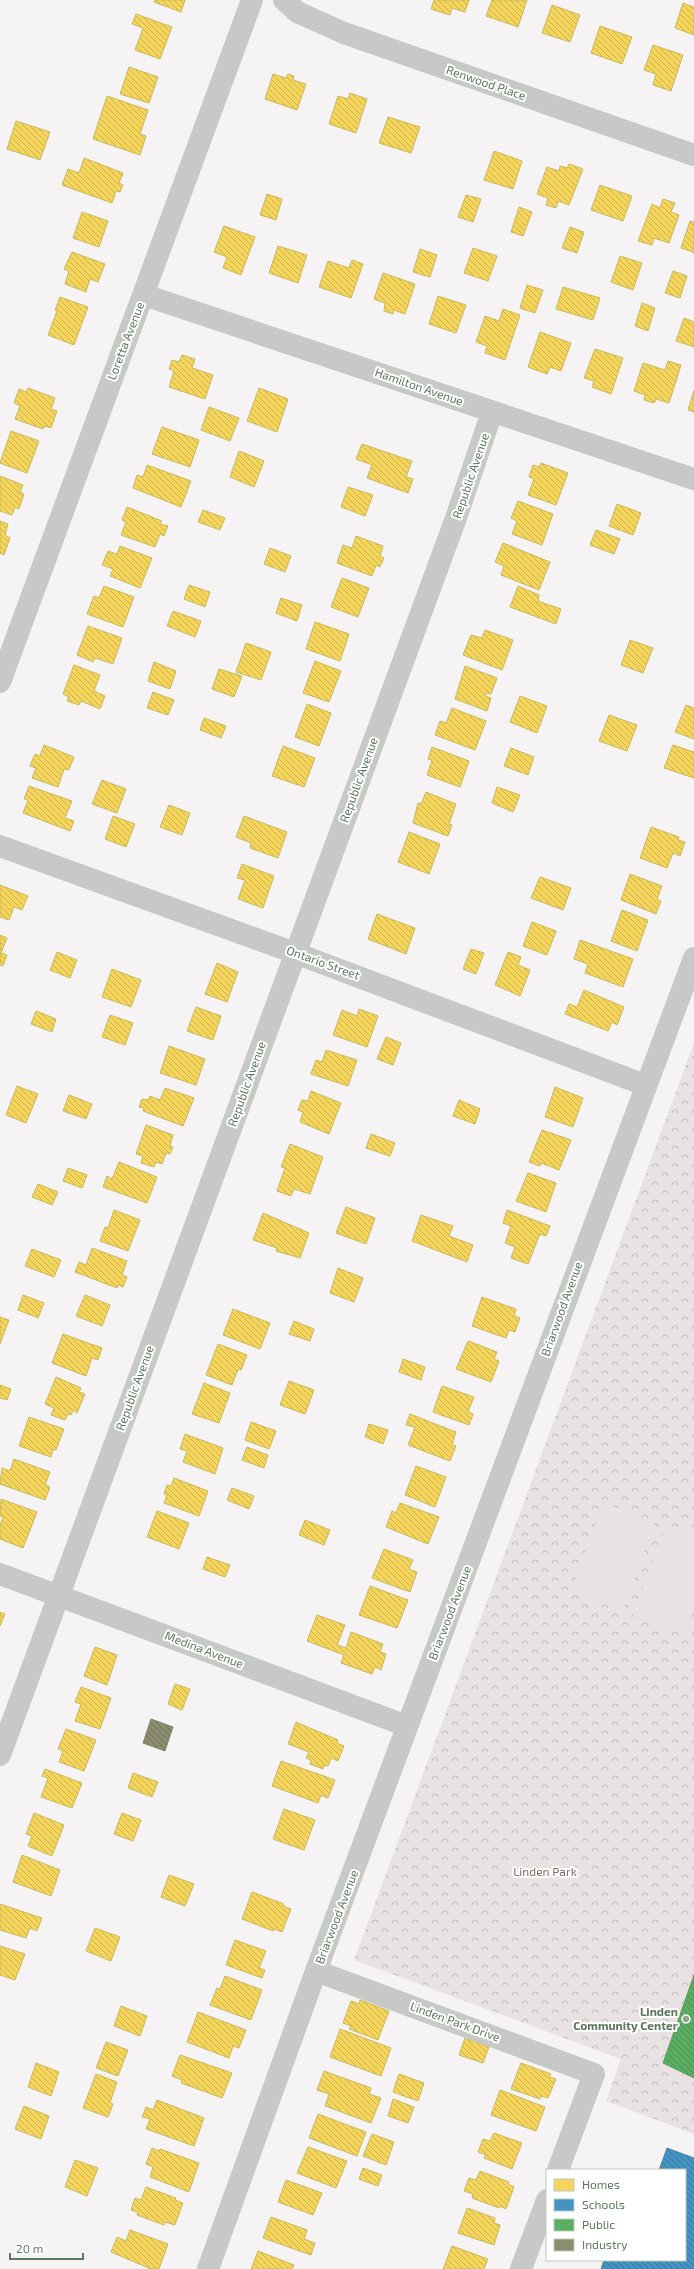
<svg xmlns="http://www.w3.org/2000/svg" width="694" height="2269" font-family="'Exo 2',sans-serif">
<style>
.park{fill:url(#park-crowns)}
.pitch{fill:#e8e3e2}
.homes{fill:url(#homes-back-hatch);stroke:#c8b95d}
.schools{fill:url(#schools-back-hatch);stroke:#4b8ba5}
.public{fill:url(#public-back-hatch);stroke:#5b9e60}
.industry{fill:url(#industry-back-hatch);stroke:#7e8669}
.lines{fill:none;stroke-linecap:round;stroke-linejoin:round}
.street{stroke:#c7c9c7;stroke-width:22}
.poi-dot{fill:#92a392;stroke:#fff;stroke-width:1.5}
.labels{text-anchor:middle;stroke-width:4;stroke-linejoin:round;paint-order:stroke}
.street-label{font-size:12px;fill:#5d785e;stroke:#fff}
.park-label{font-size:12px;fill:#7b6d64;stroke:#fff}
.poi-label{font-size:12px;font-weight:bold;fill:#5d785e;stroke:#fff;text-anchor:end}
</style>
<defs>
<pattern id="park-crowns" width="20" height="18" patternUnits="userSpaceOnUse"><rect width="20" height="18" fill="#e8e3e2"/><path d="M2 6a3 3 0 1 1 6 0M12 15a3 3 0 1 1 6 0" fill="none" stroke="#bfbdba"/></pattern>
<pattern id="homes-back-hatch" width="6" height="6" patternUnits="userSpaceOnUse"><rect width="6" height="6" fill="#f6d55c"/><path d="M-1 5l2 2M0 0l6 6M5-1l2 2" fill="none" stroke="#cab24f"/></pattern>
<pattern id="schools-back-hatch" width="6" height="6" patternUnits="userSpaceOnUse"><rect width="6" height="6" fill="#4393c3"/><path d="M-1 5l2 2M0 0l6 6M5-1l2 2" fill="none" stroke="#397799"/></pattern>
<pattern id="public-back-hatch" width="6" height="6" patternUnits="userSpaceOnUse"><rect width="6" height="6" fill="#5aae61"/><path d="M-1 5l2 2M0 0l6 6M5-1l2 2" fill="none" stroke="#4e9253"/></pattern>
<pattern id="industry-back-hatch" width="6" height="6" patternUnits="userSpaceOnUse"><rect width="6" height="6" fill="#8c8c6e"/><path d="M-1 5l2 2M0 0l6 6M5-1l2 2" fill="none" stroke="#70725a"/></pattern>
</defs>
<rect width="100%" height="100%" fill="#f5f3f4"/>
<path class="park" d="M694,1043V2134L606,2101L621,2059L354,1960Z"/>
<path class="pitch" d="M604,1503L655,1522L622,1611L571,1592Z
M666,1526L694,1536V1609L685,1634L633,1615Z"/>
<path class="homes" d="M155,0H185L181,12L154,2Z
M434,0H469L465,12L452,8L450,15L431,9Z
M492,0H527L518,27L486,16Z
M683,3L694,7V35L675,28Z
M552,5L580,15L570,42L542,33Z
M136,14L172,27L160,59L135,50L143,28L132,24Z
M600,26L632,37L622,64L591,53Z
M653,45L683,55L671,91L653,85L656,74L644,70Z
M129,67L158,77L149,103L120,94Z
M273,74L286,78L288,74L294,76L293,80L306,84L297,110L265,99Z
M350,93L367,99L356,133L329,124L338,96L348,99Z
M107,96L148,110L140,134L146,136L140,155L93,139Z
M388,117L420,127L411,153L379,143Z
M16,121L50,132L40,160L7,149Z
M494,151L522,161L513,189L484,180Z
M84,158L123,173L119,183L123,185L120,192L116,191L112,203L62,185L68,169L79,173Z
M569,164L583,169L569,205L558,201L556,208L546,205L548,198L537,194L547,167L559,171L560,166L567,168Z
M600,185L632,196L623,221L591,210Z
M267,194L282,199L276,220L260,215Z
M466,195L481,199L473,222L458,217Z
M663,199L675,203L671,212L679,215L669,243L654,238L652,245L638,241L652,204L660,208Z
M519,207L532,212L523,236L511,232Z
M82,212L108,221L99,247L73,238Z
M690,221L694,222V254L693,252L681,248Z
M224,226L255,237L241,275L223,268L227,257L214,252Z
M570,227L584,232L577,253L562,248Z
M278,246L307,255L298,283L269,273Z
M473,248L497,256L488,281L464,273Z
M420,249L437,255L430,277L413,272Z
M72,252L105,264L98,282L90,279L86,292L65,284L69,271L64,269Z
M620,256L642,263L633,290L611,282Z
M352,260L363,264L351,298L319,287L328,261L349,268Z
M673,271L687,276L680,298L665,293Z
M383,273L415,284L405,314L394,310L393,314L384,311L385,303L374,299Z
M527,285L543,290L535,313L520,308Z
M563,287L600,298L593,320L556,309Z
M438,296L466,305L456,333L429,324Z
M60,297L88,307L74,345L48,335L57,311L55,310Z
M642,303L655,308L648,331L635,326Z
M503,309L520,315L505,360L485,353L487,346L476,342L485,316L499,321Z
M684,318L694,322V347L676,341Z
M540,332L571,343L561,371L550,367L547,374L528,367Z
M595,349L623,358L611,394L592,387L594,381L584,378Z
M182,355L195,359L192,368L213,375L205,399L169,387L174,371L169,369L172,360L179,362Z
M668,361L681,365L669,403L656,399L654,403L644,400L645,395L634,391L643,363L665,370Z
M28,388L55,398L51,409L57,411L51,428L45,426L43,429L15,419L20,406L14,403L19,389L26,392Z
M259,388L288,399L277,432L247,421Z
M694,390V412L688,410Z
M209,407L239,418L230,441L201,430Z
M162,427L199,440L190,467L152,454Z
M11,431L39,441L27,473L0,463Z
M362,444L412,461L406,477L413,479L408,493L367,478L372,465L356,459Z
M239,451L264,461L254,487L230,477Z
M541,463L568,473L556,505L528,495L534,479L529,477L533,465L539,467Z
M147,465L191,481L181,507L133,488L137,475L143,477Z
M0,476L23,485L20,492L24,494L19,509L15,507L12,515L0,511Z
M348,487L373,495L365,516L341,507Z
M518,501L553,514L542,545L512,534L517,521L511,518Z
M617,504L641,513L633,535L609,526Z
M127,507L162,521L160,524L168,526L164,536L160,534L155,547L121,535L126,522L122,520Z
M203,510L225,518L220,530L198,522Z
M0,521L8,524L5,535L10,538L4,555L0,553Z
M596,530L620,539L614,554L590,545Z
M356,536L383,546L380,556L384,558L380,567L376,565L372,576L337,563L343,545L352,548Z
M503,543L550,562L539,590L501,575L504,566L495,562Z
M120,546L152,558L140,588L110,576L113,569L102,565L108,551L117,554Z
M270,548L291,556L285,572L264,564Z
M342,578L369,588L358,617L331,607Z
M189,585L210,592L205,607L184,599Z
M104,586L134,597L123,627L87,614L94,596L99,598Z
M518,586L539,595L538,601L561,609L556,624L510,607Z
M281,598L302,605L297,621L276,613Z
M173,611L201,621L195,637L167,626Z
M315,622L349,634L340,661L306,649Z
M88,626L122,638L113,664L95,658L93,662L77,655Z
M485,630L513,640L502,670L463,655L471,635L482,638Z
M630,640L653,648L643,673L621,665Z
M246,643L271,652L261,680L236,672Z
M315,661L341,671L329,702L303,693Z
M154,662L176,671L170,689L148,681Z
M74,665L100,675L94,691L105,696L100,709L81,701L79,705L67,701L69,697L63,694Z
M465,666L497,678L491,694L487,693L485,696L491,698L487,711L455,699Z
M219,669L242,676L234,697L212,689Z
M153,692L174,700L168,715L147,708Z
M520,696L547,706L537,733L510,722Z
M307,704L331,713L319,746L295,737Z
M686,705L694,708V739L675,732Z
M452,708L486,721L475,750L435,735L440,721L446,723Z
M609,715L637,725L627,751L599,741Z
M204,718L226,726L221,738L200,730Z
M44,745L74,757L69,770L64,769L58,787L32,778L36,768L30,766L35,754L40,756Z
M673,745L694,752V778L664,768Z
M283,746L315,758L304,787L272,776Z
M432,747L469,761L460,787L427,775L432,760L428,759Z
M511,748L534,757L528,775L504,766Z
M102,780L126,789L117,813L92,804Z
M29,786L72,801L65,818L74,821L70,831L23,813L28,800L24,799Z
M497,787L520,795L513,812L492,803Z
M426,792L456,804L449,824L452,825L448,836L413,823L418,803L421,804Z
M169,805L190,813L182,835L160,827Z
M113,816L135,824L126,847L105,839Z
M244,816L287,832L278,858L250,848L251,843L236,837Z
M651,827L679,837L678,840L685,842L680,856L673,853L667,868L640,858Z
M409,832L440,844L429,874L398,862Z
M242,864L274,876L263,908L238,899L245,880L237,878Z
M630,874L662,886L657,899L661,901L656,914L621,900Z
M540,877L571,888L563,910L531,898Z
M0,885L28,896L22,910L14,907L9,920L0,917Z
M622,910L648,920L637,951L611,941Z
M377,914L415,928L406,954L368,939Z
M532,922L556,931L547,955L523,946Z
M0,935L7,938L1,953L7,955L3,966L0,965Z
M580,940L633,959L623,987L585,973L588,964L574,959Z
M471,949L484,953L476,974L463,969Z
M57,952L77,960L70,978L50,970Z
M508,952L521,957L518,965L530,970L520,996L495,985Z
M217,963L238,972L227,1002L205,994Z
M112,969L141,980L131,1007L102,997Z
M584,990L624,1007L617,1025L612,1022L608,1031L565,1014L569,1004L577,1007Z
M196,1007L221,1016L213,1040L187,1031Z
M359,1009L378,1016L367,1047L333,1035L342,1010L357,1016Z
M36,1011L56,1019L52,1032L31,1024Z
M110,1015L133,1023L125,1045L102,1037Z
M386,1037L401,1043L393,1065L377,1059Z
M169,1046L205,1059L196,1085L160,1073Z
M326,1050L357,1060L348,1086L311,1074L316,1060L322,1062Z
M17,1086L38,1094L26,1123L6,1115Z
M555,1087L583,1098L573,1127L545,1117Z
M165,1088L194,1098L183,1126L143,1111L144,1108L139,1107L142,1099L148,1100L150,1096L160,1100Z
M311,1091L341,1103L329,1134L300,1122L303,1112L298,1110L302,1100L308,1101Z
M69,1095L92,1104L86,1119L63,1111Z
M459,1100L480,1109L475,1124L453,1116Z
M146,1125L173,1135L170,1146L173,1147L170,1154L166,1153L162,1164L156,1162L154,1167L141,1163L143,1156L136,1154Z
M542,1130L571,1140L559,1170L541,1163L540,1166L529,1162Z
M371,1134L395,1143L390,1156L366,1148Z
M290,1144L323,1157L310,1194L294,1189L291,1196L277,1191L285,1168L281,1167Z
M119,1162L157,1177L147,1203L103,1187L107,1176L112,1179Z
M68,1168L87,1175L82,1188L63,1181Z
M528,1173L556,1183L546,1212L516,1201Z
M38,1184L58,1192L52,1205L32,1197Z
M346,1207L375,1218L366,1244L336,1233Z
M114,1210L140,1220L128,1251L100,1241L105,1227L108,1228Z
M507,1210L550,1226L546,1236L540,1234L528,1264L511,1258L515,1247L505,1243L511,1226L503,1223Z
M263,1213L309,1233L300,1258L276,1251L277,1248L253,1240Z
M421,1215L453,1226L449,1236L473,1245L467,1262L412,1241Z
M92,1248L127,1261L122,1275L127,1277L123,1287L118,1285L117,1288L75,1272L79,1262L86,1265Z
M32,1249L61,1260L54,1277L25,1266Z
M338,1268L363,1278L354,1302L330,1293Z
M23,1295L44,1303L38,1318L18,1310Z
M85,1295L110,1305L102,1326L76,1316Z
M482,1297L516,1309L514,1316L520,1318L515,1332L509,1330L506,1338L472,1326Z
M233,1309L270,1323L260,1349L223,1335Z
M0,1317L9,1320L0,1344Z
M294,1321L314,1329L310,1341L289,1334Z
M63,1334L102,1348L98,1360L92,1358L86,1376L52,1363Z
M468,1341L497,1352L494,1359L499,1361L491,1382L456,1369Z
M218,1344L247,1355L241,1370L238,1369L232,1385L206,1375Z
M403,1359L425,1367L421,1380L399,1372Z
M56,1377L81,1388L79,1392L85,1394L77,1413L73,1410L71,1415L68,1414L65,1420L51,1415L54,1408L45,1404Z
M289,1381L314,1390L305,1414L280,1405Z
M204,1383L230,1393L219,1423L192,1414Z
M0,1385L11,1389L7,1400L0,1398Z
M442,1386L474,1397L468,1412L473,1414L469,1425L433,1412Z
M410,1414L456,1432L452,1445L456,1446L450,1461L408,1445L415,1427L406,1425Z
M29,1417L64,1429L56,1450L53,1449L51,1457L19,1446Z
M251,1422L276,1431L269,1449L245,1440Z
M369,1424L388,1430L383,1444L365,1437Z
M185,1434L223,1448L215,1474L183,1462L187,1451L180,1449Z
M247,1447L268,1455L264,1468L242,1460Z
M14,1459L50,1472L45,1485L50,1487L45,1500L0,1484L2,1468L10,1471Z
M416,1466L446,1477L435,1507L405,1495Z
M174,1478L208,1491L199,1516L164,1503L167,1495L164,1494L167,1485L171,1486Z
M232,1488L254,1496L249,1509L227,1500Z
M1,1499L37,1512L23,1548L0,1539V1525L3,1517L0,1516Z
M400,1503L439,1517L428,1544L386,1527L392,1511L396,1513Z
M157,1511L189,1523L179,1549L147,1537Z
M305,1520L330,1530L324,1545L299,1535Z
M384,1549L413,1560L409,1569L417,1572L410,1592L372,1578Z
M207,1557L230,1565L225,1577L203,1569Z
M370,1586L408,1600L397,1628L359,1615Z
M0,1612L5,1614L0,1626Z
M317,1615L345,1625L337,1645L346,1648L351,1632L383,1644L380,1652L386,1654L381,1670L375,1667L372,1674L341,1663L344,1655L307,1641Z
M95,1647L117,1655L107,1685L84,1676Z
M175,1684L190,1689L182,1710L168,1704Z
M81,1687L111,1698L100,1729L75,1721L81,1704L75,1702Z
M296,1722L338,1740L337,1743L344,1746L338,1761L331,1758L328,1766L324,1765L323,1769L310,1764L311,1760L306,1758L309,1752L288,1744Z
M66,1729L96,1740L84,1771L59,1762L63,1751L58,1749Z
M281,1761L335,1780L328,1798L321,1795L318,1803L272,1786Z
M45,1769L82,1783L72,1808L41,1797L48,1778L42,1776Z
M133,1773L158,1782L152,1797L128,1788Z
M284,1809L315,1820L304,1850L273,1839Z
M34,1813L64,1825L52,1856L28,1846L32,1836L26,1834Z
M122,1813L141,1820L133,1841L114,1834Z
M22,1855L60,1870L51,1896L13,1882Z
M169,1875L194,1884L185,1906L161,1897Z
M252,1892L284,1904L283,1906L291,1909L282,1932L274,1929L273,1931L242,1919Z
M0,1904L42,1918L37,1931L30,1928L26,1938L0,1930Z
M95,1928L120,1937L111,1961L86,1951Z
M235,1940L266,1951L259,1968L265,1970L262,1978L226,1965Z
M0,1946L25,1954L15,1980L0,1975Z
M225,1976L262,1990L251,2020L210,2005L217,1988L220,1989Z
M360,2000L389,2011L378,2040L349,2029L351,2026L343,2023L351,2001L359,2004Z
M121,2006L147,2016L140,2036L114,2026Z
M198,2012L246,2030L239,2048L233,2046L229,2058L187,2042Z
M340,2029L391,2048L381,2076L330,2057Z
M465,2038L489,2047L483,2063L459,2055Z
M106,2042L128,2050L118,2076L96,2068Z
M180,2055L232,2073L222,2098L181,2083L182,2080L172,2076Z
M36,2063L59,2072L51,2096L28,2087Z
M521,2063L551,2074L549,2077L556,2079L548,2098L541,2096L540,2099L511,2089Z
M324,2071L371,2088L369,2094L381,2098L371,2123L325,2106L329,2094L317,2090Z
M96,2074L117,2082L110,2103L113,2104L108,2117L83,2108Z
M399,2074L424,2083L418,2101L393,2092Z
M500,2090L545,2107L536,2131L491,2115Z
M393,2099L414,2107L408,2123L388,2116Z
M157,2100L204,2118L194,2146L146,2129L150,2119L142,2117L146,2107L153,2110Z
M24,2106L49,2116L41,2139L15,2129Z
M318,2114L366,2132L357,2156L309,2138Z
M494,2133L522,2143L512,2169L484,2158L486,2155L478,2152L483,2139L490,2141Z
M372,2134L394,2142L386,2165L363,2156Z
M308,2147L347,2161L336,2188L297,2173Z
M152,2148L159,2151L160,2149L199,2163L189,2192L150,2177L153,2167L146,2164Z
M75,2160L98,2168L87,2196L65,2187Z
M363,2168L382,2175L378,2186L359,2179Z
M480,2171L509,2182L508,2184L514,2187L506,2209L500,2206L499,2208L472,2198L473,2194L464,2191L469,2178L476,2180Z
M286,2180L322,2193L313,2215L278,2202Z
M146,2187L176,2198L175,2200L183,2203L175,2225L165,2222L164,2225L137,2215L138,2212L131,2210L135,2198L141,2200Z
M467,2208L495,2218L494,2223L500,2225L494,2245L458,2233Z
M271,2217L307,2230L304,2239L315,2243L311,2255L263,2238Z
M130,2230L168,2244L159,2269H151L111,2252L117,2237L126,2241Z
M452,2246L488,2259L484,2269H443Z
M258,2251L294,2265L292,2269H251Z"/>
<path class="schools" d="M667,2148L694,2158V2269H601L604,2260H685V2170H659Z"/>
<path class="public" d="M694,1975V2078L663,2063Z"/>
<path class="industry" d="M151,1719L173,1727L165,1751L143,1743Z"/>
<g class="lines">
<path class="street" d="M284,0L297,12L344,33L694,155
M144,295L694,479
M0,682L252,0
M0,846L295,953L645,1085
M0,1574L407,1726
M0,1755L456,518L492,412
M316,1971L594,2074L558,2170
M208,2269L316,1971L694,958
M521,2269L547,2200"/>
</g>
<circle class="poi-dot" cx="686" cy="2019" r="4"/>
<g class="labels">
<g class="street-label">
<text transform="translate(486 83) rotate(19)" y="4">Renwood Place</text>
<text transform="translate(126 341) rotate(-69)" y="4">Loretta Avenue</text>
<text transform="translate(419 387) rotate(19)" y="4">Hamilton Avenue</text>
<text transform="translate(471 476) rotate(-71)" y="4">Republic Avenue</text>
<text transform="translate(359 780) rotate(-70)" y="4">Republic Avenue</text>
<text transform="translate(323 963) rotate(20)" y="4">Ontario Street</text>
<text transform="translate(247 1084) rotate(-70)" y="4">Republic Avenue</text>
<text transform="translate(562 1309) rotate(-70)" y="4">Briarwood Avenue</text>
<text transform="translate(135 1388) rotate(-70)" y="4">Republic Avenue</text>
<text transform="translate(450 1613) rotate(-69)" y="4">Briarwood Avenue</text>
<text transform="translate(204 1650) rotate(21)" y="4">Medina Avenue</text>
<text transform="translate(337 1917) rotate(-69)" y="4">Briarwood Avenue</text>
<text transform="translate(455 2022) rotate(20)" y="4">Linden Park Drive</text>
</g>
<g class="park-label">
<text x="545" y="1876">Linden Park</text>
</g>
<g class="poi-label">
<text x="678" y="2016">Linden<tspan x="678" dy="14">Community Center</tspan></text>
</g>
</g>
<rect x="546" y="2169" width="140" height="92" fill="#ffffff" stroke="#bec9bf"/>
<rect x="554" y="2179" width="20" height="12" fill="#f6d55c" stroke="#bec9bf"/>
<text x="582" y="2189" font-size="12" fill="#5d785e">Homes</text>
<rect x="554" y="2199" width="20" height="12" fill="#4393c3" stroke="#bec9bf"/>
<text x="582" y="2209" font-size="12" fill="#5d785e">Schools</text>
<rect x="554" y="2219" width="20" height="12" fill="#5aae61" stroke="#bec9bf"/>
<text x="582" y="2229" font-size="12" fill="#5d785e">Public</text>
<rect x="554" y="2239" width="20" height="12" fill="#8c8c6e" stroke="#bec9bf"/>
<text x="582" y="2249" font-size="12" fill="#5d785e">Industry</text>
<path d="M10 2253v6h73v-6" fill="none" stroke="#5d785e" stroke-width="2"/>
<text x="16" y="2253" font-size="12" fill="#5d785e" stroke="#ffffff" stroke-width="3" paint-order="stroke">20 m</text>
</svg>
